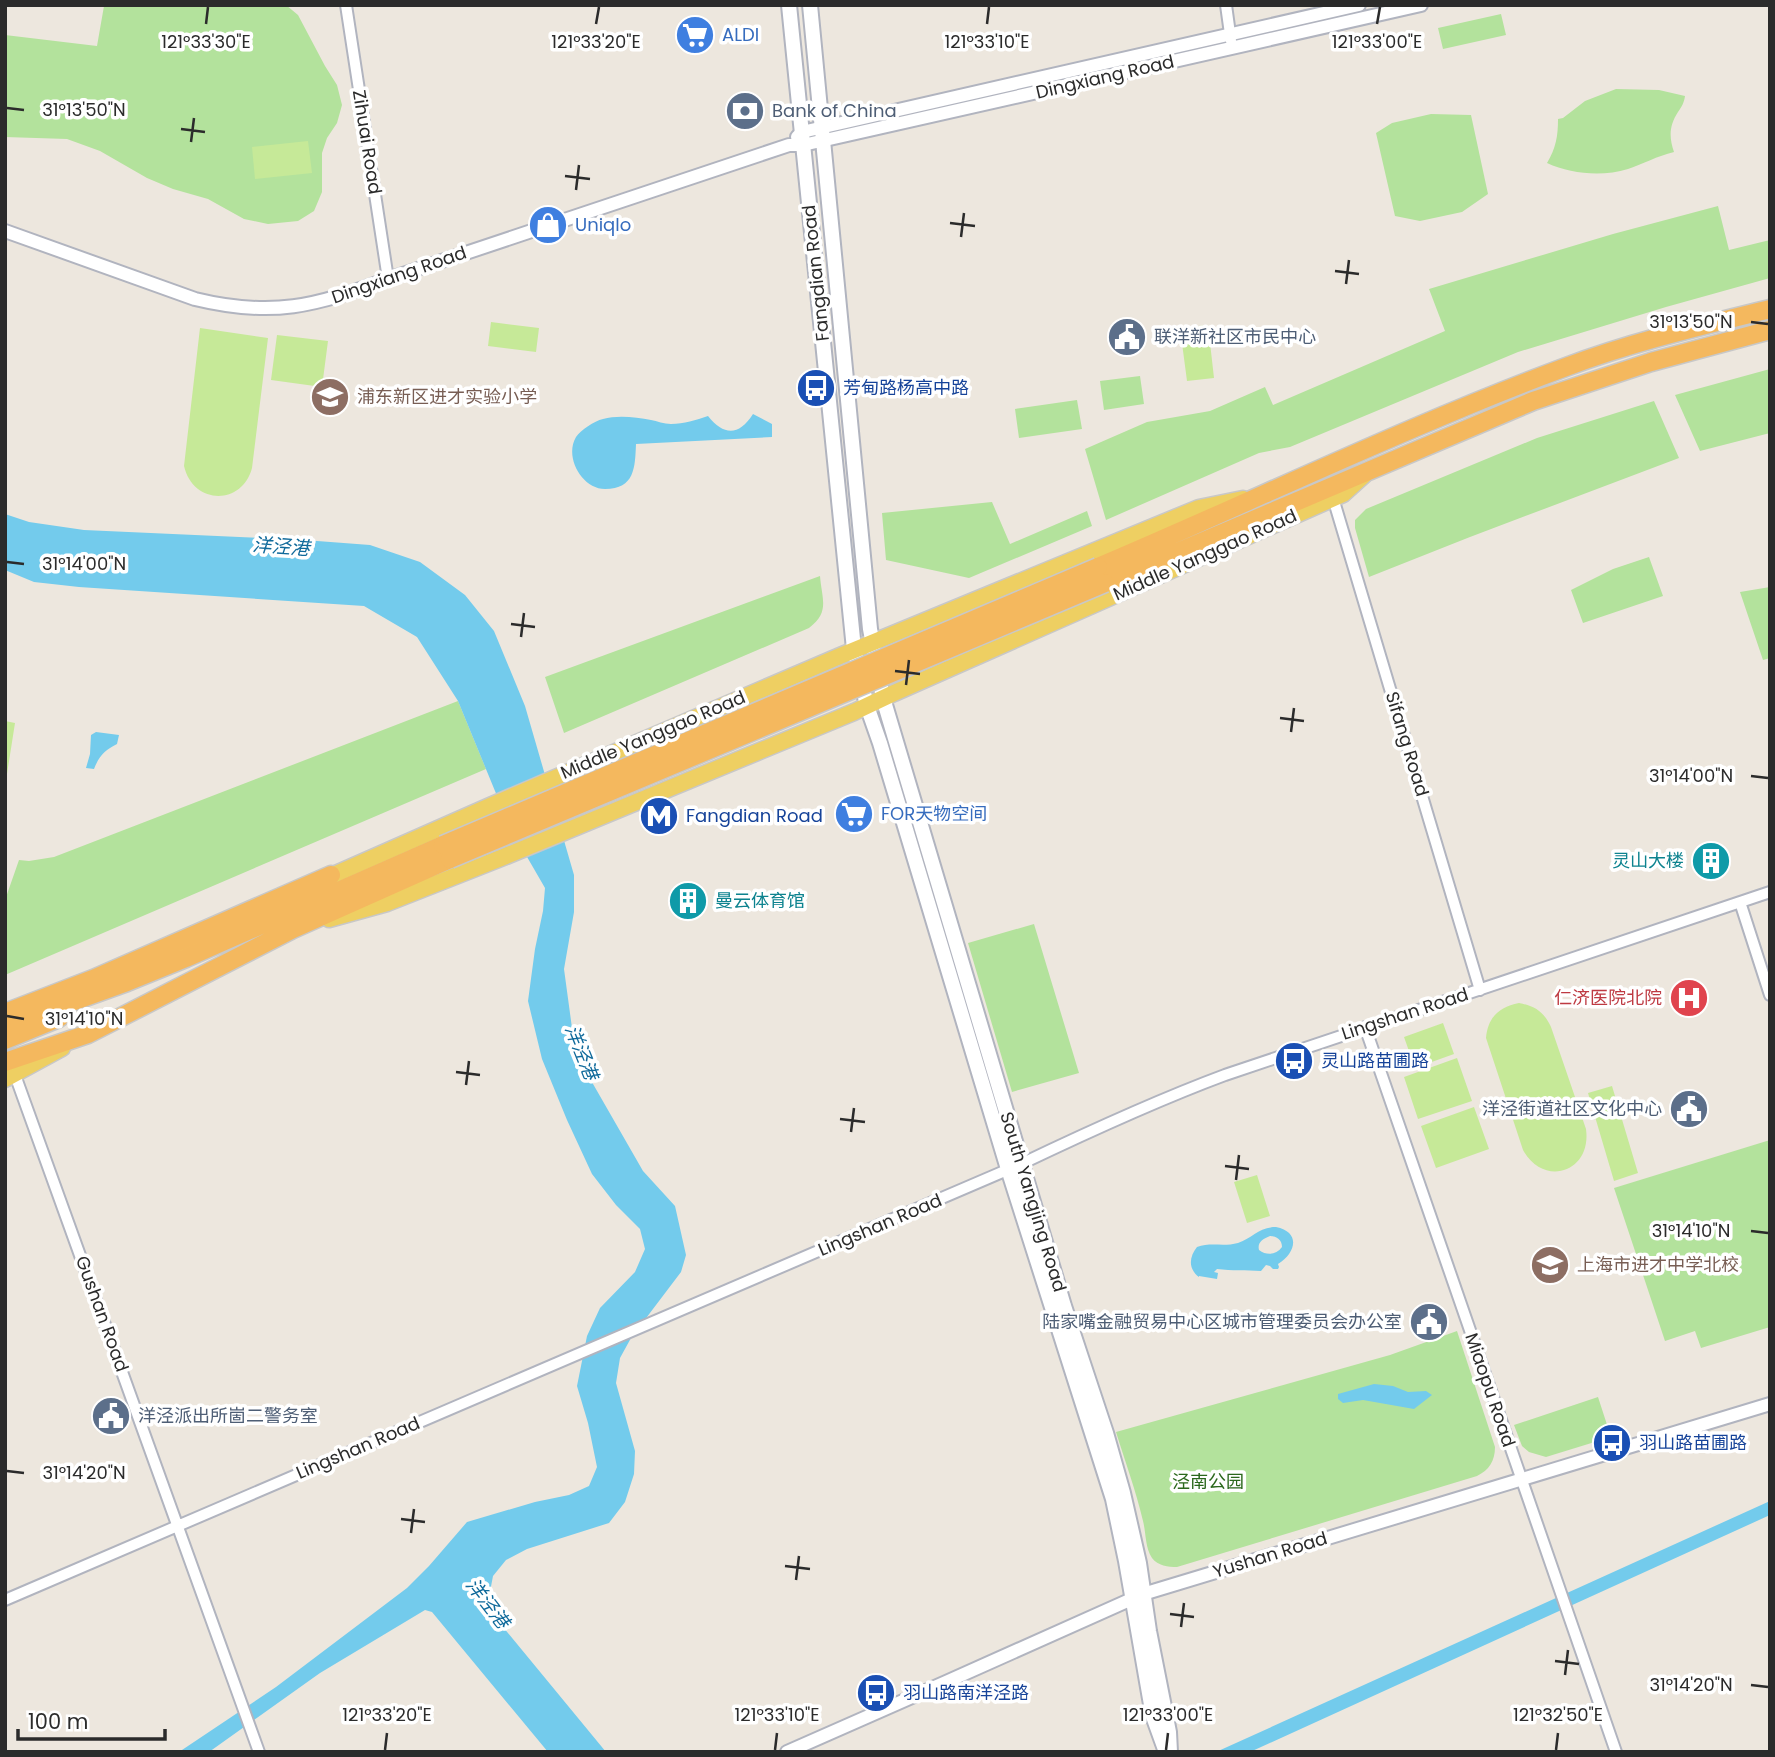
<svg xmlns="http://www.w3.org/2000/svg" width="1775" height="1757" font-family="Poppins,'Noto Sans SC',sans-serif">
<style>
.green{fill:#b3e29c}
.pitch{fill:#c6e998}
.water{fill:#73cbec;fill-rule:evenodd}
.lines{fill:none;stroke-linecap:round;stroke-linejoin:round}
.minor-casing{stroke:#b1b4bf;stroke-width:14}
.tertiary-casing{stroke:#b1b4bf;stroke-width:16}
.secondary-casing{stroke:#b1b4bf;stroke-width:18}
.primary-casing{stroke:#c8c8c8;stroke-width:19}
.trunk-casing{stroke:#c8c8c8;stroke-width:21}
.minor{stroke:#fff;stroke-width:10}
.tertiary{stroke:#fff;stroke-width:12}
.secondary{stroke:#fff;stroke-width:14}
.primary{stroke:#eecf62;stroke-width:16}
.trunk{stroke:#f4b85e;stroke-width:18}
.trunk-bridge-casing{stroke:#c8c8c8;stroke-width:21;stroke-linecap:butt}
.trunk-bridge{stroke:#f4b85e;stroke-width:18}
.ticks{fill:none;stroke:#2b2b2b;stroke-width:2.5}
.labels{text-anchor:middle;stroke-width:7;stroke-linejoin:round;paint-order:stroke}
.shop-label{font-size:18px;fill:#366cbe;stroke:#fff;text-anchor:start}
.street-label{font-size:18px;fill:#2b2b2b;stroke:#fff}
.service-label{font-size:18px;fill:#4e5e75;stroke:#fff;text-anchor:start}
.transit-label{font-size:18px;fill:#164399;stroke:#fff;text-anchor:start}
.education-label{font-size:18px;fill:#785e54;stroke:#fff;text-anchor:start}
.culture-label{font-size:18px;fill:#0d838f;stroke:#fff;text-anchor:end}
.health-label{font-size:18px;fill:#be3a42;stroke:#fff;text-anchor:end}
.park-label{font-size:18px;fill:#2b681c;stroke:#fff}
.water-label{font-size:19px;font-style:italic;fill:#106a9b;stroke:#fff}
.ticks-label{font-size:18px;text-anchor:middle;fill:#2b2b2b;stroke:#fff;stroke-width:7;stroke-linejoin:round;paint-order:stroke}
</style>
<rect width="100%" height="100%" fill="#ede7de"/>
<path class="green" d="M107,5H286L298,15L325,66L337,85L342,105L337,123L327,138L322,153V192L314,211L298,221L268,224L244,219L208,199L173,189L147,178L100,151L67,139L5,137V35L97,46L104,6Z
M1501,14L1506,35L1443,49L1438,28Z
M1616,89L1659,90L1685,96C1684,103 1682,106 1678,112C1669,126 1669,137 1674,152C1657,156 1643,164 1628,169C1602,177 1571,174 1547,163C1556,148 1558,136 1558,119L1563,118L1585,101Z
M1431,114L1471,115L1488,194L1462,212L1420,221L1395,216L1376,133L1392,123Z
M1718,206L1729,250L1770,240V278L1666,307L1518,352L1290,447L1259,453L1106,520L1085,449L1147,422L1210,411L1265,387L1273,405L1445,331L1429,289L1613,234Z
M1770,369V433L1700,451L1675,395Z
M1140,376L1144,404L1104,410L1100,381Z
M1077,400L1082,429L1019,438L1015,409Z
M1654,401L1679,458L1470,537L1369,577L1355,528V520L1366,509L1537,438Z
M992,502L1010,544L1087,511L1092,526L969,578L886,560L882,513Z
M1649,557L1663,596L1583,623L1571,590L1613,569Z
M820,576C822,600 830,612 809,628L564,733L545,677Z
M1770,587V658L1763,660L1740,592Z
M458,701L486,769L5,975V900L19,860L29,861L54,857Z
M1034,924L1079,1073L1012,1092L968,943Z
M1770,1140V1327L1701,1348L1695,1331L1665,1341L1614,1188Z
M1457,1331L1495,1447C1495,1461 1489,1470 1477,1476L1177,1567C1168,1567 1158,1566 1152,1558C1145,1548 1146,1532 1143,1521C1136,1491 1125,1461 1116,1432L1390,1355Z
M1598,1397L1611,1437L1546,1457L1529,1452L1522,1446L1514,1425Z"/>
<path class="pitch" d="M308,141L312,173L255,179L252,147Z
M491,322L539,328L536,352L488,346Z
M1208,325L1214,378L1187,381L1180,328Z
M200,328L268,338L252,468C242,506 193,505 184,466Z
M277,335L328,341L322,387L271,380Z
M5,721L15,723L7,774H5Z
M1519,1003C1535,1006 1544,1012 1551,1027L1586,1129C1592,1172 1544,1188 1523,1150L1486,1038C1488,1017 1499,1007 1519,1003Z
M1443,1023L1454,1054L1415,1068L1404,1037Z
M1457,1058L1472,1101L1418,1119L1404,1077Z
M1612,1086L1638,1173L1614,1181L1588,1093Z
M1474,1107L1489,1149L1436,1168L1421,1126Z
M1257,1175L1270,1216L1247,1223L1234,1182Z"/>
<path class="water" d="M753,414L772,424V437L636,444C635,467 635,489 605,489C582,489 564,457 576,437C581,430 594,421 603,419C617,415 636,417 651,420C657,421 664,424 671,424C684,424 696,420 708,416C724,436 739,436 753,414Z
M5,514L29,522L84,530L304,540L370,545L420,562L465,595L494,631L525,706L574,875V912L564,969L572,1028L585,1070L643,1171L675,1206L686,1255L681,1272L631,1338L620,1358L616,1383L635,1451L634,1474L625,1502L609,1523L527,1549L506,1560L493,1576L489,1597L494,1616L606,1752H548L432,1612L425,1610L320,1673L209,1752H179L276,1687L407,1588L429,1566L467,1522L535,1502L569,1495L589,1486L597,1467L588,1423L577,1386L587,1336L600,1308L635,1272L645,1249L640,1229L616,1205L592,1174L567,1120L542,1059L528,1001L535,949L543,911L545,888L519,843L502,808L458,701L417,637L364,606L79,587L34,582L5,570Z
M96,732L119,735L117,744C105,750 99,756 94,769L86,768L90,754L91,735Z
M1276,1227C1301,1232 1296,1253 1278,1264L1279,1267L1278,1269H1273L1270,1266L1266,1265L1261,1271C1246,1270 1232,1271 1217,1269L1214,1272L1218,1273L1217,1279L1199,1276V1277C1188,1269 1189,1257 1197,1247C1210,1242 1224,1247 1238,1243C1253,1238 1258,1227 1276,1227ZM1270,1236C1277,1236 1282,1240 1282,1247C1276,1255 1267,1256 1259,1250C1257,1242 1263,1239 1270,1236Z
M1374,1384L1393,1386L1408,1392L1426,1391L1432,1395L1414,1409L1363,1400L1343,1403L1338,1399V1394Z
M1770,1501V1515L1250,1752H1216Z"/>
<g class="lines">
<g class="minor-casing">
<path id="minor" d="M346,5L388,279
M1226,5L1231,41
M1333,498L1480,990
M1740,902L1770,995
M1365,1027L1616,1752
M15,1075L259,1752
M5,1600L1021,1164C1088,1132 1155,1101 1225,1075L1770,892"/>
</g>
<g class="tertiary-casing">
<path id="tertiary" d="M797,137L802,132L1359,5
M5,231L195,299C273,318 315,306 388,279L789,145H803L834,138L1421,5
M787,1752L946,1682L1143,1594L1770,1404"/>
</g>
<g class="secondary-casing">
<path id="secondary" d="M789,5L854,649L867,706L880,743L1008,1169L1113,1499L1126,1561L1153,1716L1166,1752
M810,5L870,629L883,698L1064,1306L1106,1433L1123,1493L1139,1563L1149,1631L1169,1732L1170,1752"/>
</g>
<g class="primary-casing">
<path id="primary" d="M320,881L490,806L840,656L1199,508L1243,499
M329,919L387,903L501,858L854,712L894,693L1343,494L1364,475
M160,960L232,927
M5,1079L62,1048"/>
</g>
<g class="trunk-casing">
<path id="trunk" d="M1098,567C1254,501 1407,426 1566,367C1632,342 1701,326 1770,309
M1105,583L1533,401L1651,362L1770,330
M5,1013L93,979L331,875
M5,1026L127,982L186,958L443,845
M5,1040L59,1018
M5,1062L88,1034L293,929L450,859"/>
</g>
<use href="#minor" class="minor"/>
<use href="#tertiary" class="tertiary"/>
<use href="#secondary" class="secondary"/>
<use href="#primary" class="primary"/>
<use href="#trunk" class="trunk"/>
<g class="trunk-bridge-casing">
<path id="trunk-bridge" d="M443,845L1098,567
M450,859L1105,583"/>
</g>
<use href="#trunk-bridge" class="trunk-bridge"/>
</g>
<path class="ticks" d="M206,24L208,7M596,24L599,7M987,24L989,7M1377,24L1380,7M7,108L24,110M181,129L205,132M191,142L194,118M565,176L590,179M576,190L579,165M950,223L975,226M961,237L964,213M1335,271L1359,274M1346,284L1349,260M1751,322L1768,324M7,562L24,564M511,624L535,627M521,637L524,613M895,671L920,674M906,685L909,660M1280,718L1304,721M1291,732L1294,708M1751,776L1768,778M7,1016L24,1019M456,1072L480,1075M466,1085L469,1061M840,1119L865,1122M851,1132L854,1108M1225,1166L1249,1169M1236,1180L1239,1155M1751,1231L1768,1233M7,1471L24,1473M401,1519L425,1522M411,1533L414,1509M785,1566L810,1569M796,1580L799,1556M1170,1614L1194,1617M1181,1627L1184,1603M1555,1661L1579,1664M1565,1675L1568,1650M1751,1685L1768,1687M385,1750L387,1733M775,1750L777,1733M1166,1750L1168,1733M1556,1750L1558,1733"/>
<defs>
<g id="supermarket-disc" transform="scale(2.0125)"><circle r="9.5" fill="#3f7fe0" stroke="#fff"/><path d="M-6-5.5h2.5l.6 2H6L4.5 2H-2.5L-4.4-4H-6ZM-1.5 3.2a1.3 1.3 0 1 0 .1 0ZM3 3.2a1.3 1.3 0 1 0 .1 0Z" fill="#fff"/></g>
<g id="bank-disc" transform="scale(2.0125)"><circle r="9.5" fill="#5c6f8a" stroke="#fff"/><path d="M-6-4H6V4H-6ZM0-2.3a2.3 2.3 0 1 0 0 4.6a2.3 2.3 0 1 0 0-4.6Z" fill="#fff"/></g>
<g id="shop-disc" transform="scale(2.0125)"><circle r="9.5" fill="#3f7fe0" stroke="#fff"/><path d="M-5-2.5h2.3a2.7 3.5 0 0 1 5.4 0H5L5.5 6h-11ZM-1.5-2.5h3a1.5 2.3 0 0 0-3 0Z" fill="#fff"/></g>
<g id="civic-disc" transform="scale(2.0125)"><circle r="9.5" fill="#5c6f8a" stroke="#fff"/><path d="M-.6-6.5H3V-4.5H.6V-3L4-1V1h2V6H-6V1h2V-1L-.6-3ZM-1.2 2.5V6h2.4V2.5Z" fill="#fff"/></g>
<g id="bus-disc" transform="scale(2.0125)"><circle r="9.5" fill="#1a4fb4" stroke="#fff"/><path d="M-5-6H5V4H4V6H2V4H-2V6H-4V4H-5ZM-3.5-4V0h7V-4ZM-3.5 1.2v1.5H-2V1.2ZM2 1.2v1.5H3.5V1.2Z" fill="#fff"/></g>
<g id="school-disc" transform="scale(2.0125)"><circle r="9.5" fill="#8d6e63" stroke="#fff"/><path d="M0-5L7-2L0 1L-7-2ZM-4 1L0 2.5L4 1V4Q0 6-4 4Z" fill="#fff"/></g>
<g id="metro-disc" transform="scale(2.0125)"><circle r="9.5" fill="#1a4fb4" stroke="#fff"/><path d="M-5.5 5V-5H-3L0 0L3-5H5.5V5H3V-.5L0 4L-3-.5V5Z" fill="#fff"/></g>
<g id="building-disc" transform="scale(2.0125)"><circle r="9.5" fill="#0f9aa8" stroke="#fff"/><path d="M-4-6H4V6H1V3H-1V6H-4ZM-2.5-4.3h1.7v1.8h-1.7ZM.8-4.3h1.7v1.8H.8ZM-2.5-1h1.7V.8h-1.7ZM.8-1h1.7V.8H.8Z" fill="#fff"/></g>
<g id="hospital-disc" transform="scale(2.0125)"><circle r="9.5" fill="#e0444e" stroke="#fff"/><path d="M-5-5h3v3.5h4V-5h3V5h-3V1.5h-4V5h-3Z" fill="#fff"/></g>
</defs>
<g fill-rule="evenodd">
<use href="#supermarket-disc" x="695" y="35"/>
<use href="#bank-disc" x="745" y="111"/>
<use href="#shop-disc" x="548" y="225"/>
<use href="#civic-disc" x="1127" y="337"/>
<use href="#bus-disc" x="816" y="388"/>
<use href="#school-disc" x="330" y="397"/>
<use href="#supermarket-disc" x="854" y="814"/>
<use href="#metro-disc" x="659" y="816"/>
<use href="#building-disc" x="1711" y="861"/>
<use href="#building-disc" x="688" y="901"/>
<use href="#hospital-disc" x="1689" y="998"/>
<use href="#bus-disc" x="1294" y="1061"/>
<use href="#civic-disc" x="1689" y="1109"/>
<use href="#school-disc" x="1550" y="1265"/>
<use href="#civic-disc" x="1429" y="1322"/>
<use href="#civic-disc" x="111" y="1416"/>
<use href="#bus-disc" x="1612" y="1443"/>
<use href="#bus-disc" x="876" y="1693"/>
</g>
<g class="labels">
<g class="shop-label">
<text x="722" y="41">ALDI</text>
<text x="575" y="231">Uniqlo</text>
<text x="881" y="820">FOR天物空间</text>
</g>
<g class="street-label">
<text transform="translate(1105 77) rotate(-13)" y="6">Dingxiang Road</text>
<text transform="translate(367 142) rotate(81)" y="6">Zihuai Road</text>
<text transform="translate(816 273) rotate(-96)" y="6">Fangdian Road</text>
<text transform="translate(399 275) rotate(-19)" y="6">Dingxiang Road</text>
<text transform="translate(1205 555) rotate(-24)" y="6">Middle Yanggao Road</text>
<text transform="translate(653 735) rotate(-23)" y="6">Middle Yanggao Road</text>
<text transform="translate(1407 744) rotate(73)" y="6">Sifang Road</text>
<text transform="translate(1405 1014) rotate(-18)" y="6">Lingshan Road</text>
<text transform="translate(1033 1202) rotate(73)" y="6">South Yangjing Road</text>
<text transform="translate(880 1225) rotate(-23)" y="6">Lingshan Road</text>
<text transform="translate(102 1314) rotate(70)" y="6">Gushan Road</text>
<text transform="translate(1490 1390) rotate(71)" y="6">Miaopu Road</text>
<text transform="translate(358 1448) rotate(-23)" y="6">Lingshan Road</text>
<text transform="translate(1270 1555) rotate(-17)" y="6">Yushan Road</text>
</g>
<g class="service-label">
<text x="772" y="117">Bank of China</text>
<text x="1154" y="343">联洋新社区市民中心</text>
<text x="1662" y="1115" text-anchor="end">洋泾街道社区文化中心</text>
<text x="1402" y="1328" text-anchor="end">陆家嘴金融贸易中心区城市管理委员会办公室</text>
<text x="138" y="1422">洋泾派出所崮二警务室</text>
</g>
<g class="transit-label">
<text x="843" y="394">芳甸路杨高中路</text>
<text x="686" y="822">Fangdian Road</text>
<text x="1321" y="1067">灵山路苗圃路</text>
<text x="1639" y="1449">羽山路苗圃路</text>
<text x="903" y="1699">羽山路南洋泾路</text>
</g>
<g class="education-label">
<text x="357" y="403">浦东新区进才实验小学</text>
<text x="1577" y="1271">上海市进才中学北校</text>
</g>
<g class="culture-label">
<text x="1684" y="867">灵山大楼</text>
<text x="715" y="907" text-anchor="start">曼云体育馆</text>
</g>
<g class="health-label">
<text x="1662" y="1004">仁济医院北院</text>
</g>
<g class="park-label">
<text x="1208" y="1488">泾南公园</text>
</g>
<g class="water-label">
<text transform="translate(281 546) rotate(4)" y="7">洋泾港</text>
<text transform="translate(582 1052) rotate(68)" y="7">洋泾港</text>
<text transform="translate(488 1603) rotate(52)" y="7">洋泾港</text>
</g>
</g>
<g class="ticks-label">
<text x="206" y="48">121°33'30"E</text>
<text x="596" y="48">121°33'20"E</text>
<text x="987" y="48">121°33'10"E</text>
<text x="1377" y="48">121°33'00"E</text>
<text x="84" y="116">31°13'50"N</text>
<text x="1691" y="328">31°13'50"N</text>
<text x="84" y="570">31°14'00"N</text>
<text x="1691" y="782">31°14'00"N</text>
<text x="84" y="1025">31°14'10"N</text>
<text x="1691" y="1237">31°14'10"N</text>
<text x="84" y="1479">31°14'20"N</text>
<text x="1691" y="1691">31°14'20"N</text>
<text x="387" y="1721">121°33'20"E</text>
<text x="777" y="1721">121°33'10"E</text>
<text x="1168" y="1721">121°33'00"E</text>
<text x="1558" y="1721">121°32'50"E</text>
</g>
<rect width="1775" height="1757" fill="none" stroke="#2b2b2b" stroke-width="14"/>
<path d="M18 1729v10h147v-10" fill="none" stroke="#2b2b2b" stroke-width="3.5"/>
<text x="28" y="1729" font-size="21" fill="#2b2b2b" stroke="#ffffff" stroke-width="5" paint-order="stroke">100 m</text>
</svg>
